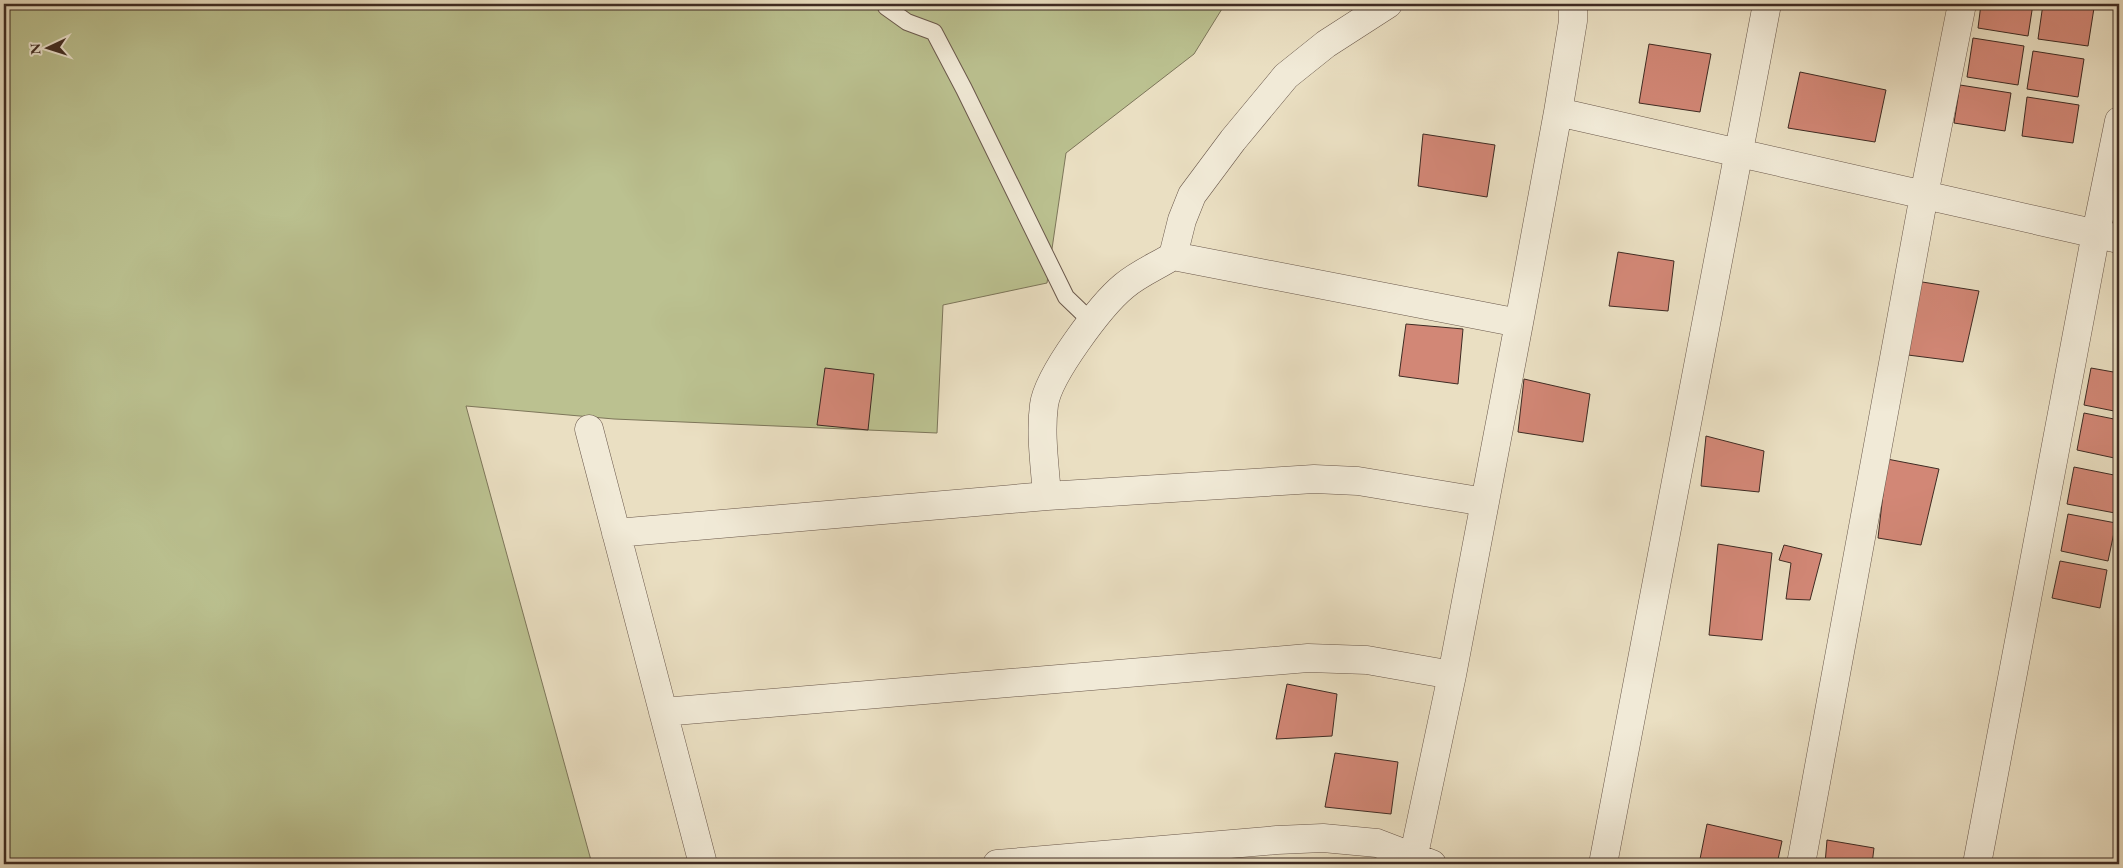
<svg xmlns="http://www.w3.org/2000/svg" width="2123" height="868" font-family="'EB Garamond',serif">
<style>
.grass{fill:#bbc190;stroke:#7d765a}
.building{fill:#d28776;stroke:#3f2b23}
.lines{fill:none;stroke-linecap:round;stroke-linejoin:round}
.lane-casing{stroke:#6a584b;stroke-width:18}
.street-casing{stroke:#6a584b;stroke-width:29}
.lane{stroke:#f1ead7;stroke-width:16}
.street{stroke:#f1ead7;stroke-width:28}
</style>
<rect width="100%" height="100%" fill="#eadfc2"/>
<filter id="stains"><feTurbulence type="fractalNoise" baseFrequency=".004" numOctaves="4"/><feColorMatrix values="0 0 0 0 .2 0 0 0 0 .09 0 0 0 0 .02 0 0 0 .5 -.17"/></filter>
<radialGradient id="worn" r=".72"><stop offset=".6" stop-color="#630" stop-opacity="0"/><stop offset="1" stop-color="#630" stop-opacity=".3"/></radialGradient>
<path class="grass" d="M4,4H1225L1194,54L1066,153L1047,283L943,305L937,433L614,419L466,406L592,864H4Z"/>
<path class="building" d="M1981,4H2033L2028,36L1978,28Z
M2043,4H2066L2094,8L2088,46L2038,39Z
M1973,38L2024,46L2018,85L1967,77Z
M1649,44L1711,54L1700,112L1639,103Z
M2033,51L2084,59L2078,97L2027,89Z
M1800,72L1886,90L1875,142L1788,128Z
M1960,85L2011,93L2005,131L1954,123Z
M2027,97L2079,105L2073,143L2022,136Z
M1423,134L1495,145L1487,197L1418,186Z
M1618,252L1674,261L1668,311L1609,306Z
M1916,281L1979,291L1963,362L1900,354Z
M1406,324L1463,329L1458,384L1399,376Z
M825,368L874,374L868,430L817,425Z
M2091,368L2119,373V412L2084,405Z
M1524,379L1590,394L1583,442L1518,432Z
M2084,413L2119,420V459L2077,450Z
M1706,436L1764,451L1759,492L1701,486Z
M1887,459L1939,469L1921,545L1878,538Z
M2074,467L2119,476V490L2115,513L2067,504Z
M2068,514L2116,523L2108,561L2061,551Z
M1718,544L1772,553L1762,640L1709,635Z
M1784,545L1822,554L1810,600L1786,599L1791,563L1779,560Z
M2060,561L2107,570L2100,608L2052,598Z
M1287,684L1337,694L1332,736L1276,739Z
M1335,753L1398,762L1391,814L1325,807Z
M1707,824L1782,841L1777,864H1699Z
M1827,840L1874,848L1872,864H1825Z"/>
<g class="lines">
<g class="lane-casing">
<path id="lane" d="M885,4L886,7L907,22L934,32L964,89L1066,297L1092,322"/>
</g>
<g class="street-casing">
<path id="street" d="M1558,112L2119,239
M1173,256L1182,220L1192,195L1233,140L1286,76L1326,44L1388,4
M589,429L703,864
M1047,496C1045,466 1040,435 1044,405C1048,375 1101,305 1124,286C1138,274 1157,266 1173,256L1519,323
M616,533L1047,496L1314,479L1358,481L1485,502
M663,712L1308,658L1367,660L1452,675
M997,864L1277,840L1323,838L1377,843L1432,864
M1412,864L1452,675L1519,323L1558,112L1573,21V4
M1603,864L1767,4
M1801,864L1924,195L1962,4
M1977,864L2096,233L2119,121"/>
</g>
<use href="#lane" class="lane"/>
<use href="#street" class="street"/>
</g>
<rect width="2123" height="868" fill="none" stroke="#eadfc2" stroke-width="20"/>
<rect x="5" y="5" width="2113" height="858" fill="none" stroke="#3f2b23" stroke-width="2.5"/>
<rect x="10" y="10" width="2103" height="848" fill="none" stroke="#3f2b23"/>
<g transform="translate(48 48) rotate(266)" stroke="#f1ead7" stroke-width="4" paint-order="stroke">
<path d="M0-4L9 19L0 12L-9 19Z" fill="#3f2b23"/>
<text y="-8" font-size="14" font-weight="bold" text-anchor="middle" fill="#3f2b23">N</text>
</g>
<rect width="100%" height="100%" filter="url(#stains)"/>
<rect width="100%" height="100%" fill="url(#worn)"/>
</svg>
